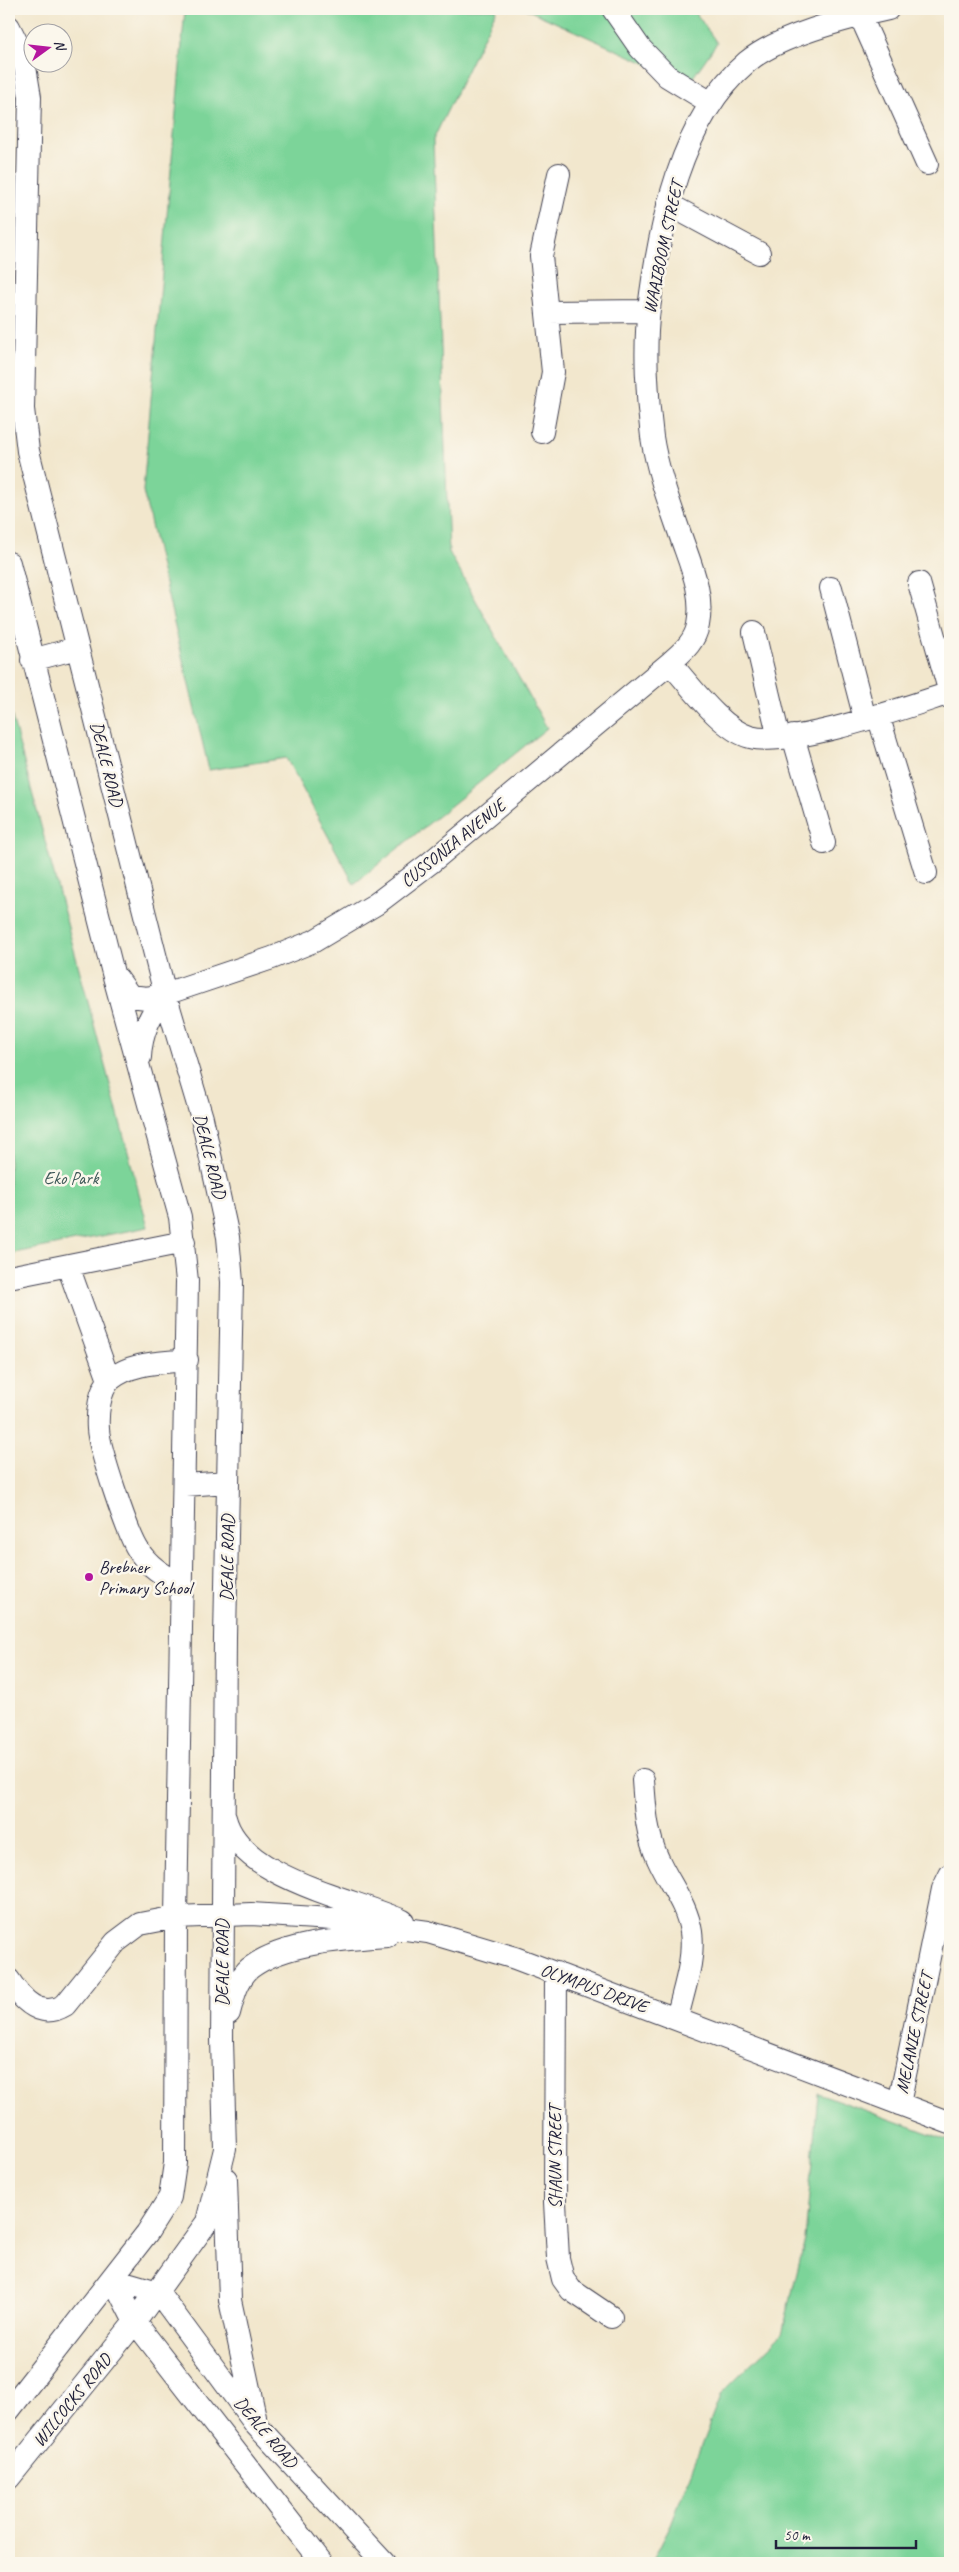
<svg xmlns="http://www.w3.org/2000/svg" width="959" height="2572" font-family="Caveat,sans-serif">
<style>
.green{fill:#7cd499;stroke:#4f7b6a}
.lines{fill:none;stroke-linecap:round;stroke-linejoin:round}
.minor-casing{stroke:#414051;stroke-width:24}
.minor{stroke:#fff;stroke-width:22}
.poi-dot{fill:#b5179e;stroke:#fbf7ec;stroke-width:2}
.labels{text-anchor:middle;stroke-width:5;stroke-linejoin:round;paint-order:stroke}
.street-label{font-size:18px;fill:#22223b;stroke:#fbf7ec}
.park-label{font-size:18px;fill:#3d5757;stroke:#fbf7ec}
.poi-label{font-size:18px;fill:#22223b;stroke:#fbf7ec;text-anchor:start}
</style>
<rect width="100%" height="100%" fill="#fbf7ec"/>
<filter id="ink" filterUnits="userSpaceOnUse"><feTurbulence type="fractalNoise" baseFrequency=".02" numOctaves="2"/><feDisplacementMap in="SourceGraphic" scale="10" xChannelSelector="R" yChannelSelector="G"/><feConvolveMatrix kernelMatrix="1 2 1 2 8 2 1 2 1" color-interpolation-filters="sRGB"/></filter>
<filter id="wash" filterUnits="userSpaceOnUse"><feTurbulence type="fractalNoise" baseFrequency=".0096" numOctaves="4" result="noise"/><feDisplacementMap in="SourceGraphic" scale="20" xChannelSelector="R" yChannelSelector="G"/><feGaussianBlur stdDeviation="1.12" result="paint"/><feColorMatrix in="noise" values="0 0 0 0 0 0 0 0 0 0 0 0 0 0 0 0 0 1.4 0 .05"/><feComposite in="paint" operator="in"/></filter>
<g filter="url(#wash)">
<rect width="100%" height="100%" fill="#f2e7cd"/>
<path class="green" d="M185,9H497L433,140L449,552L547,728L354,884L286,758L209,770L143,491Z
M526,9H693L717,43L689,83Z
M9,706L148,1227L9,1254Z
M818,2093L950,2141V2563H651L671,2524L721,2394L782,2334L805,2240Z"/>
</g>
<g filter="url(#ink)">
<g class="lines">
<g class="minor-casing">
<path id="minor" d="M613,9L640,48L667,76L711,103
M860,15L927,164
M9,27L23,55L30,97L23,409L28,451L165,994L202,1118L228,1237L232,1282L225,1637L222,2040L225,2149L207,2222L135,2322L9,2478
M668,204L759,253
M548,312L648,311
M542,432L553,372L541,256L559,174
M9,563L113,973L180,1217L187,1281L176,1917L175,2163L170,2197L147,2233L9,2410
M919,583L950,693
M831,588L865,719
M754,632L779,738
M32,660L77,648
M670,663C690,685 721,729 750,737C792,748 906,707 950,693
M878,715L926,873
M793,736L824,843
M117,978L130,996L147,998L165,994L272,958L314,941L376,904L430,863L670,663C682,652 695,642 698,625C704,594 691,566 681,537C670,505 657,470 652,437C647,399 644,347 649,309C659,227 681,118 747,62C778,36 848,18 888,9
M140,1057C141,1032 151,1014 165,994
M68,1266L109,1380
M9,1277L184,1242
M185,1485L228,1482
M183,1586C165,1576 148,1567 137,1548C127,1531 99,1449 98,1429C97,1415 99,1389 111,1379C132,1362 161,1363 187,1360
M643,1780C645,1807 646,1834 658,1859C669,1884 687,1904 691,1932C695,1960 683,1991 677,2019
M225,1818C240,1878 352,1898 403,1921
M556,1973L555,2202L558,2258L563,2279L571,2290L611,2317
M9,1980C22,2000 40,2020 65,2005L116,1942L140,1924L176,1917L251,1914L332,1919L428,1932L515,1958L950,2123
M229,2013C233,1998 237,1979 250,1968C284,1942 346,1939 387,1936
M899,2104L943,1889L950,1875
M226,2179L230,2300L255,2417
M113,2279L158,2292L256,2425L384,2563
M113,2279L135,2322L322,2563"/>
</g>
<use href="#minor" class="minor"/>
</g>
</g>
<circle class="poi-dot" cx="89" cy="1577" r="5"/>
<g class="labels">
<g class="street-label">
<text transform="translate(663 247) rotate(-78)" y="6">WAAIBOOM STREET</text>
<text transform="translate(107 764) rotate(76)" y="6">DEALE ROAD</text>
<text transform="translate(453 843) rotate(-39)" y="6">CUSSONIA AVENUE</text>
<text transform="translate(210 1156) rotate(76)" y="6">DEALE ROAD</text>
<text transform="translate(227 1558) rotate(-89)" y="6">DEALE ROAD</text>
<text transform="translate(222 1963) rotate(-90)" y="6">DEALE ROAD</text>
<text transform="translate(594 1988) rotate(20)" y="6">OLYMPUS DRIVE</text>
<text transform="translate(914 2033) rotate(-78)" y="6">MELANIE STREET</text>
<text transform="translate(555 2157) rotate(-90)" y="6">SHAUN STREET</text>
<text transform="translate(72 2400) rotate(-51)" y="6">WILCOCKS ROAD</text>
<text transform="translate(266 2432) rotate(50)" y="6">DEALE ROAD</text>
</g>
<g class="park-label">
<text x="71" y="1184">Eko Park</text>
</g>
<g class="poi-label">
<text x="99" y="1573">Brebner<tspan x="99" dy="21">Primary School</tspan></text>
</g>
</g>
<rect width="959" height="2572" fill="none" stroke="#fbf7ec" stroke-width="30"/>
<g transform="translate(48 48) rotate(75)"><circle r="24" fill="#fbf7ec" stroke="#a4a2a5"/>
<path d="M0-4L9 19L0 12L-9 19Z" fill="#b5179e"/>
<text y="-8" font-size="14" font-weight="bold" text-anchor="middle" fill="#22223b">N</text>
</g>
<path d="M776 2540v8h140v-8" fill="none" stroke="#22223b" stroke-width="2.5"/>
<text x="784" y="2540" font-size="15" fill="#22223b" stroke="#fbf7ec" stroke-width="4" paint-order="stroke">50 m</text>
</svg>
